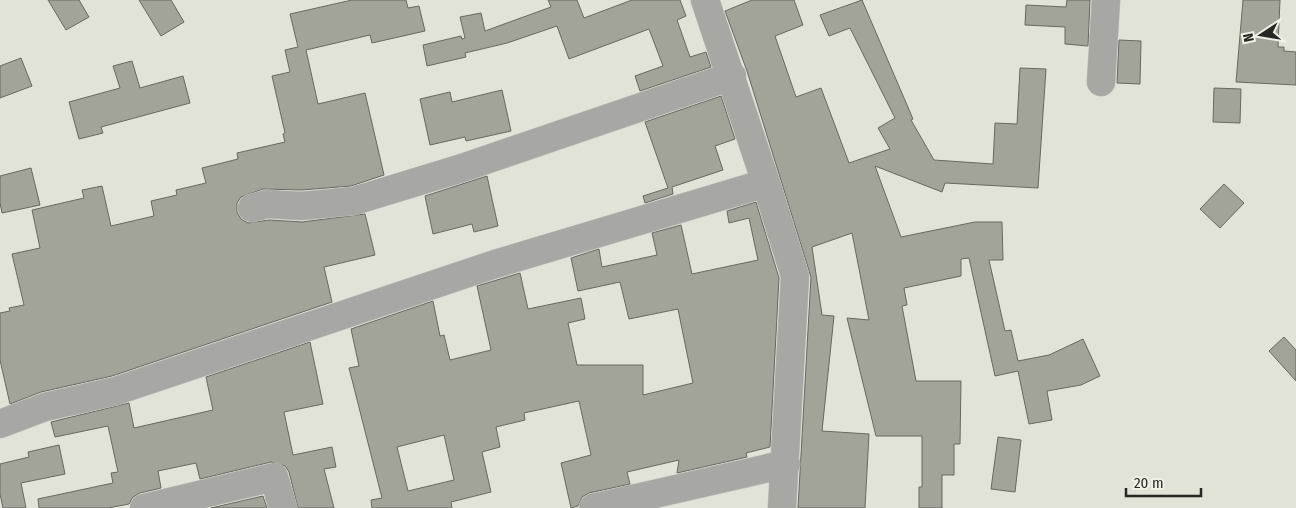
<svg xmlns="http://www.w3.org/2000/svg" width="1296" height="508" font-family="'Fira Sans Condensed',sans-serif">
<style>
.building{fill:#a2a49a;stroke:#676960;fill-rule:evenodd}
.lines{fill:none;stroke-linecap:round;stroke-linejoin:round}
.minor-casing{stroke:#bfc1b8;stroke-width:29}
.minor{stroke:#a7a8a4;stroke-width:28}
</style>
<rect width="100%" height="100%" fill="#e1e3d9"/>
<path class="building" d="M48,0H79L89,17L66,30Z
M139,0H171L184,22L161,36Z
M352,0H406L408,8L419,6L425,31L372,43L370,35L306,50L318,104L365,93L384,175L351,186L301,190L263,189L241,197L237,203V212L241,219L248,223L269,220L302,222L365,214L375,255L324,267L332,302L112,376L41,392L10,404L0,360V313L10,311L9,308L24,305L12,254L40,248L32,210L84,198L82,190L102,186L111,226L154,216L151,201L177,195L176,190L206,183L202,168L238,159L237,153L285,142L283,134L285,133L272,76L290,72L285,50L298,47L290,14Z
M548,0H577L584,18L632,0H680L686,16L677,20L690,57L706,52L711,67L640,91L635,76L663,66L649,29L569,59L557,26L507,43L465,53L466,57L427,66L423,45L461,36L462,39L465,38L460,17L481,13L485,31L551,7Z
M752,0H794L803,25L775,36L796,97L821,88L849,163L890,149L878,128L895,118L850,28L829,36L820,15L862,0L913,119L911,120L934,160L993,164L995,123L1017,124L1020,68L1046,69L1038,188L945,183L942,192L875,166L901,237L975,222H1002L1003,260H989L1005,331L1011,330L1018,361L1049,355L1083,339L1100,376L1081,385L1047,391L1052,420L1029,424L1018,371L995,376L969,258L961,259V276L904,288L907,305L902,306L916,381H961L960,444H954V475H942V508H919V487H922V436H876L847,318L869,320L852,233L812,247L822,315L834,316L822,431L869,434L865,508H798L811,277L747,71L725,11Z
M1067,0H1090L1088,46L1065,44V27L1025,25L1026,5L1066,7Z
M1243,0H1280L1278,47H1284V51L1296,52V85L1236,82Z
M1119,40L1141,41L1140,84L1117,83Z
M21,58L32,86L0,98V66Z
M132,61L140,88L183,76L190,103L101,127L103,133L79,139L69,102L120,88L113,66Z
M1214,88L1241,89L1240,123L1213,122Z
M502,90L511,131L466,141L465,137L430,145L420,99L450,92L452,102Z
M721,96L735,139L715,146L723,170L672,187L673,194L645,203L643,196L668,188L645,122Z
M31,168L40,205L2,213L0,203V176Z
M487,176L498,226L474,232L472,224L433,234L425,196Z
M1224,184L1244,203L1220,228L1200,209Z
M756,202L779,278L770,447L746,453L747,457L677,473L679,460L627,472L630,484L589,493L582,497L578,506L571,508L561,463L591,455L579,401L524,413L525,420L496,427L500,447L482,452L491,492L451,502L452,508H372L371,500L382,498L349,368L359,366L351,329L433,301L440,336L444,335L450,360L491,350L477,286L520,273L528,309L581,298L585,319L568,323L577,365H643V395L693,383L678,309L629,319L620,282L578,291L571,258L599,249L602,267L657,255L652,233L681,225L692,274L758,260L749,218L729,223L727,211ZM444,435L454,480L408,491L397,447Z
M1284,337L1296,350V381L1269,351Z
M310,342L323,404L284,412L293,455L332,447L336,467L324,469L334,508H298L289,472L285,466L271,462L200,479L196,463L158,471L161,488L140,493L133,497L129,504L108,508H39L38,499L113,483L111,473L118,472L108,426L55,437L51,422L129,403L134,428L213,410L206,377Z
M998,437L1021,440L1015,492L991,489Z
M59,445L65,474L21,483L26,508H3L0,494V464L29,457L28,452Z
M263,496L267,508H211Z"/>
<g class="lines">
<g class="minor-casing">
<path id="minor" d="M705,0L766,183L795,276L782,508
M1101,82L1106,0
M252,208L267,204L301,206L354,201L462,168L732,76
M0,424L45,407L116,391L495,264L766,183
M144,508L274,477L283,508
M593,508L786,464"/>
</g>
<use href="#minor" class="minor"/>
</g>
<g transform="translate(1261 35) rotate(258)" stroke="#eff1e7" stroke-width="4" paint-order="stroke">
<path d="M0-4L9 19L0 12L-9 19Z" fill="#262723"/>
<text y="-8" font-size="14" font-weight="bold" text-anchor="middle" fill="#262723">N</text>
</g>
<path d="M1126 488v8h75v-8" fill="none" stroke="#262723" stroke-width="2.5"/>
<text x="1134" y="488" font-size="15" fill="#262723" stroke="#eff1e7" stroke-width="4" paint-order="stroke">20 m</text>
</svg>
